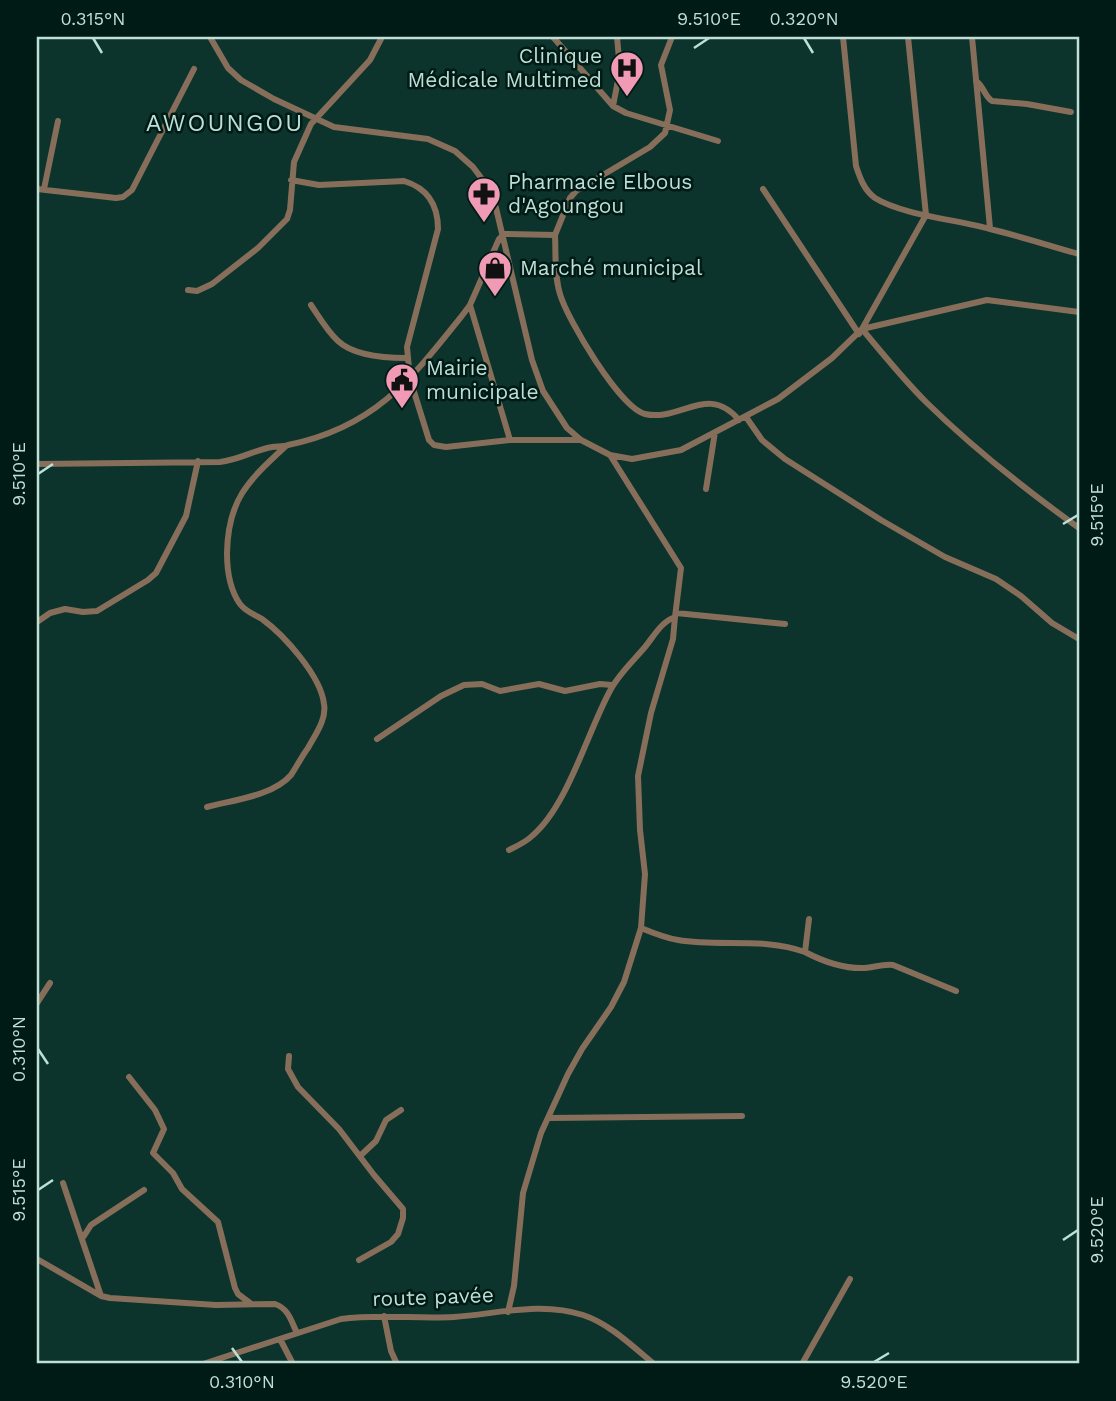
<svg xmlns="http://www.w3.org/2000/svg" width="1116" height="1401" font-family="'Work Sans',sans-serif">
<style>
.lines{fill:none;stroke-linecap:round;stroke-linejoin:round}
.street{stroke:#876e5b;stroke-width:6}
.ticks{fill:none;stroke:#bddfd6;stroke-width:2.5}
.labels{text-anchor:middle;stroke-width:5;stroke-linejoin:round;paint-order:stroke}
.poi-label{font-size:21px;fill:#bddfd6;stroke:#001a15;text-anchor:start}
.street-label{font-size:21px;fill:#bddfd6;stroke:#001a15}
.quarter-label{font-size:24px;letter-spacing:2px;fill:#bddfd6;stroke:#001a15}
.neatline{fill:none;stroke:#bddfd6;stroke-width:2.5}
.ticks-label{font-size:18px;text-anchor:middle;fill:#bddfd6}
</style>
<rect width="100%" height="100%" fill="#0c332c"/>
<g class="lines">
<path class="street" d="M210,37L228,68L241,80L274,99L334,127L428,139L455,151L473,167L485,183L496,208L532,360L543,391L567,428L581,440L610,455L632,459L681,450L778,399L832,358L862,329L926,215L908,37
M553,37L613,106
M617,37L620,70L613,106L626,113L718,141
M843,37L856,166C860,178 864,190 875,198C902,215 959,220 990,229C1020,236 1050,246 1079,254
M972,37L990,228
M976,81C984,86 984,96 992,101L1027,104L1071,112
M291,180L319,185L404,181C427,188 438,205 438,229L407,347L410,379L429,440L434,445L446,447L510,440H581
M37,189L116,198L123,197L132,190L194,69
M44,189L58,121
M763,189L859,334
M555,235C556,254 554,275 560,294C567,319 620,408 645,414C681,422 708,383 739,420
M188,290L197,291L212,284L258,248L287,219L290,210L294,162L311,124L370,60L382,37
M311,305C319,317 327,331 338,341C354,356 386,358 407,358
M470,305L510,440
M1079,312L987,300L862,329C883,354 903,379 926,402C973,448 1026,490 1079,528
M746,417L762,440L785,459L881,520L945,557L996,579L1021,596L1052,623L1079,639
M37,464L220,462C239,460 254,450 272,447C277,446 283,447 288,445C373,428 410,381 461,317L470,305L499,239L504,234L555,235L570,198L576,191L650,147L665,133L670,110L661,65L672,37
M706,489L715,432
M676,613L785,624
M37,622L50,613L65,609L83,612L97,611L148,580L156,573L186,516L198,461
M377,739L441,696L464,685L482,684L500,691L539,684L565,691L600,684L612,685
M207,807C233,800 273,796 291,775C297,766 302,756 308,748C315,735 327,719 324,704C321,676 284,635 262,619C254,614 246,612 240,604C230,590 227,571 227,553C228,499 248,481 286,446
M509,850C517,846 526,842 532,836C568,806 588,730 611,689C619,674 634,660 645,647C654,636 661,622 675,617L681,568L610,455
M641,928C653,933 665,938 678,940C720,947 764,937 805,952L809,919
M805,952C824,962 843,969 865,968C875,967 883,964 893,965L956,991
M37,1003L50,983
M289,1056L288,1069L298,1087L339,1129L374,1175L403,1209V1218L398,1234L391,1242L359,1260
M129,1077L155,1110L164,1129L153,1153L173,1173L182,1189L218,1222L235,1288L238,1294L250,1303
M548,1118L742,1116
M360,1156L376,1141L386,1120L401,1110
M63,1183L101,1296
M82,1239L91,1225L144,1190
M37,1259L101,1296L110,1298L216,1305L275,1304C289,1309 291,1321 297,1333
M508,1312L514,1286L523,1193L541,1133L568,1074L582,1049L611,1007L624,982L641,928L645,874L640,830L638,776L651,713L673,639L675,617
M384,1316L391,1351L397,1364
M280,1339L293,1364
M203,1364L341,1319C379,1314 416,1319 454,1317C497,1314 541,1301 583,1315C610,1324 632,1346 654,1364
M802,1364L850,1279"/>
</g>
<path class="ticks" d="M93,38L102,53M804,38L813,53M694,48L709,38M38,474L53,464M1063,524L1078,515M38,1049L48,1064M38,1190L53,1180M1063,1240L1078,1230M232,1348L242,1362M874,1362L889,1353"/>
<defs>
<g id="hospital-pin" transform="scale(1.75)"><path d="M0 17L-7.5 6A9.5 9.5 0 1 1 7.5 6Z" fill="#f09ab6" stroke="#001a15"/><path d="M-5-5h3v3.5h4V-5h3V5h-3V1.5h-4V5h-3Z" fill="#111"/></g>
<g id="pharmacy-pin" transform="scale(1.75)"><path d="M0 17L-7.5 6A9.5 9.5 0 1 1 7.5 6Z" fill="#f09ab6" stroke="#001a15"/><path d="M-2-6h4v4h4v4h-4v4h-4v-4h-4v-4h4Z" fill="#111"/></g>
<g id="shop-pin" transform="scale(1.75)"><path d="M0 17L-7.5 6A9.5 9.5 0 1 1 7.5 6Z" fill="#f09ab6" stroke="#001a15"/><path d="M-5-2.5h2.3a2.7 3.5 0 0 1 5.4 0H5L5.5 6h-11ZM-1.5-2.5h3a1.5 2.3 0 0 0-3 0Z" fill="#111"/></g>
<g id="civic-pin" transform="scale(1.75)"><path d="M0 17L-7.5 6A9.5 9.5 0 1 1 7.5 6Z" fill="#f09ab6" stroke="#001a15"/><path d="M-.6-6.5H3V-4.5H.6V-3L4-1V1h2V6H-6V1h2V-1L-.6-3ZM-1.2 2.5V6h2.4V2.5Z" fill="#111"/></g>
</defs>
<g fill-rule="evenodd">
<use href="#hospital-pin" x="627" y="68"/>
<use href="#pharmacy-pin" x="484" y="194"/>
<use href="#shop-pin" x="495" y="268"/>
<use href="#civic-pin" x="402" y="380"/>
</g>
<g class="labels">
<g class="poi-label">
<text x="602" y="63" text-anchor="end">Clinique<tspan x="602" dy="24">Médicale Multimed</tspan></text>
<text x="508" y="189">Pharmacie Elbous<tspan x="508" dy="24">d'Agoungou</tspan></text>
<text x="520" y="275">Marché municipal</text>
<text x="426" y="375">Mairie<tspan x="426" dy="24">municipale</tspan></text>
</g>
<g class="street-label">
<text transform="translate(433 1297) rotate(-2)" y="7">route pavée</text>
</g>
<g class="quarter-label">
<text x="225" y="131">AWOUNGOU</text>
</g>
</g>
<rect width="1116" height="1401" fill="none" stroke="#001a15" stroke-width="77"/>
<rect x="38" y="38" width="1040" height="1324" class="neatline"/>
<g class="ticks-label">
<text x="93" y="25">0.315°N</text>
<text x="709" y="25">9.510°E</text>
<text x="804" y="25">0.320°N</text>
<text transform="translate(19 474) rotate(-90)" y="6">9.510°E</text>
<text transform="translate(1097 515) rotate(-90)" y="6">9.515°E</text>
<text transform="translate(19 1049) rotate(-90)" y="6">0.310°N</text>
<text transform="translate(19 1190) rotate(-90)" y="6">9.515°E</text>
<text transform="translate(1097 1230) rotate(-90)" y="6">9.520°E</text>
<text x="242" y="1388">0.310°N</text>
<text x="874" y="1388">9.520°E</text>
</g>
</svg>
